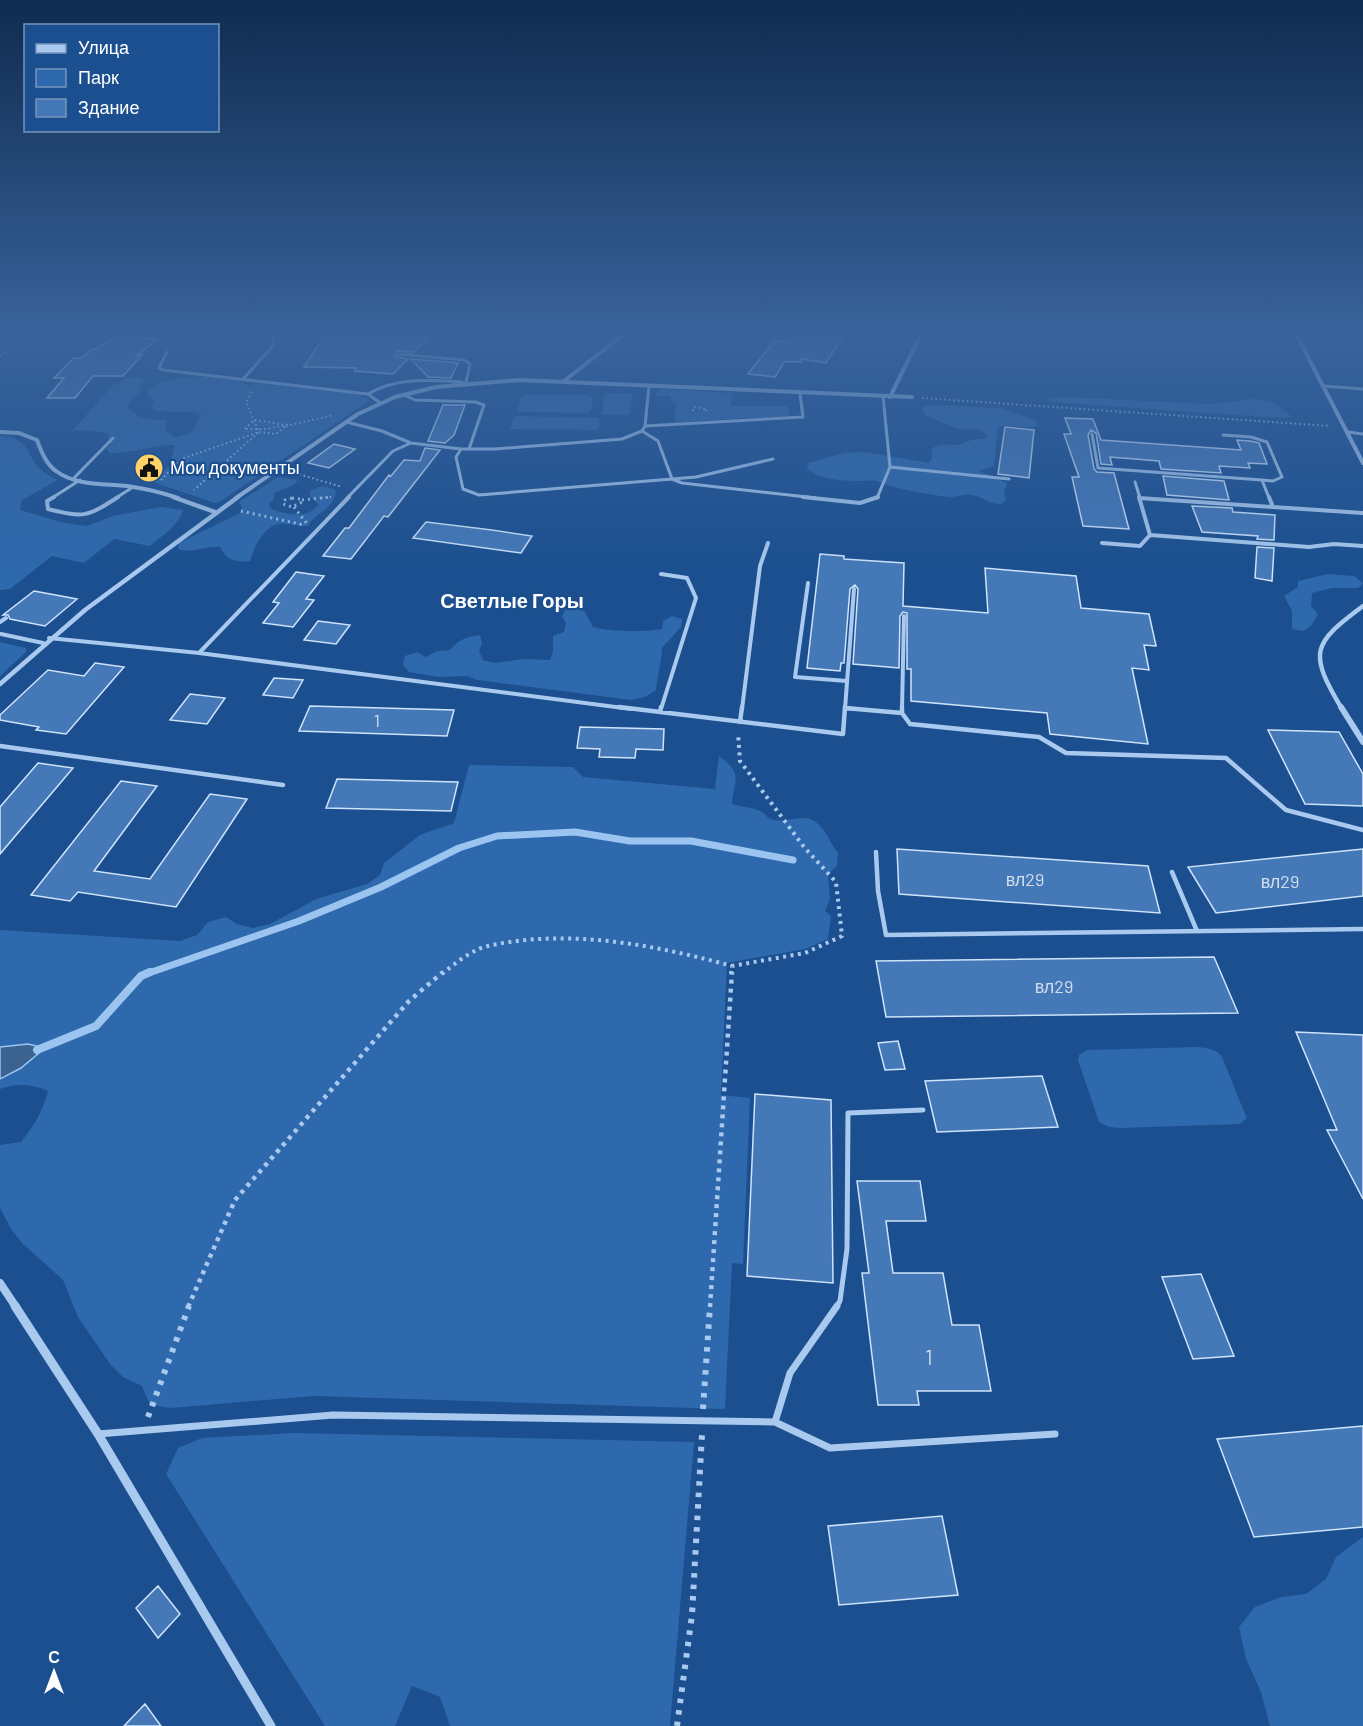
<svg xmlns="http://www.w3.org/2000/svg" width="1363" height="1726" font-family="Barlow,sans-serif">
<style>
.green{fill:#2e69ad}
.water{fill:#3c6290;stroke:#9cc4f0;stroke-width:1.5}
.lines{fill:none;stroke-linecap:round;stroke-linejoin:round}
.stream-far1{stroke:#9cc4f0;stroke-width:7}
.stream{stroke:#9cc4f0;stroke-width:8}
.building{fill:#4478b7;stroke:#cfe3fa;stroke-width:1.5}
.path-far4{stroke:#a9c9ee;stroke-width:2;stroke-dasharray:1.5 3;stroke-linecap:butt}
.path-far3{stroke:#a9c9ee;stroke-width:3;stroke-dasharray:2 4;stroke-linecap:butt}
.path-far2{stroke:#a9c9ee;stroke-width:4;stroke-dasharray:3 4.5;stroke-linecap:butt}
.path-far1{stroke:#a9c9ee;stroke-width:4.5;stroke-dasharray:4 5;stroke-linecap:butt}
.path{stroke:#a9c9ee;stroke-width:6;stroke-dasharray:4.5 7;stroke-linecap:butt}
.lane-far4{stroke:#a9c9ee;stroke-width:3}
.lane-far3{stroke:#a9c9ee;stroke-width:4}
.lane-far2{stroke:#a9c9ee;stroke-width:4.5}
.lane-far1{stroke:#a9c9ee;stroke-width:5}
.lane{stroke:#a9c9ee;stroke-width:7}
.street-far4{stroke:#a9c9ee;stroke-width:4}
.street-far3{stroke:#a9c9ee;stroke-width:4.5}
.street-far2{stroke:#a9c9ee;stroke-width:6}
.street-far1{stroke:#a9c9ee;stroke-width:8}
.street{stroke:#a9c9ee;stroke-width:9}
.labels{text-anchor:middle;stroke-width:4.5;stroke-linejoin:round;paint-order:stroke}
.far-poi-label{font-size:18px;fill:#fff;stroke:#1b4f8f;text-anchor:start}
.number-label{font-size:18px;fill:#d0dded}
.far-quarter-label{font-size:20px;font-weight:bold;fill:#fff;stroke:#1b4f8f}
.near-number-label{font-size:21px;fill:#d0dded}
</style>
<rect width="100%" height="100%" fill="#1b4f8f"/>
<path class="green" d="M138,377L145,379L138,387L142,390L132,399L127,407L140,417L167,421L165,430L175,437C194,434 193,430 201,415L195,412L155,411L151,407L154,402L147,394C155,371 233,374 250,386L253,383L355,393L370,400L221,501L215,503L153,482L170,465L175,445C153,444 133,454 110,453L106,449L111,444L108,440L109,435L103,432L73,430L113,385L129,378Z
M665,389L732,393L731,406H787L790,416L675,422L676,403H671V396H655L658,390Z
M605,393H633L629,415H601Z
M524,395H588L593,398L591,411L587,413L519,412L517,410L521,397Z
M1062,397L1211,404L1250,399L1262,400L1276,404L1292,417L1280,418L1050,402L1049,398Z
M935,405L1001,408L1036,421L1037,426C1024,430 1011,423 998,427L994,466L979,471L1007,483L1004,493L1006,499L1002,504C987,504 984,497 972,495C964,493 956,498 949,497C924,494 900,490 877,481C872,480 865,481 859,481C842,481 820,480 807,468L808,463L845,453L865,452L929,463L932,458V448C945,441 952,447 961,444C970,441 974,438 984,439L987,435L980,430L958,429L925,415L922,410L925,406Z
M514,416L600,418L598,430L510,429Z
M0,436C35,438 24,459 45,473C49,476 54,478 58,480L22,500L20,510L65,523L87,526L113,516L161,507L183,510C178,527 162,535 150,546L114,539L84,563L52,556L10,589L0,590Z
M278,477L298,480L293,485L274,493V498L269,504L271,509C288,515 306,519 319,505L310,496V491C320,485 326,485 336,491C333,511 315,512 308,526C298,527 289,522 279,524C264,526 254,547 250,561C238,563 224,560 221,547C206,545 192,554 178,549L179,543L240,513L242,507L239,502Z
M1328,574L1354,576L1363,583L1358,588H1332L1312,593L1311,606L1318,614L1311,626L1303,631L1292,629V611L1284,596L1298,587V581Z
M578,606L585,612L593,627C609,632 645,632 662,629L663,621L672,616L682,619L681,627L662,648C662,662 657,676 656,690L645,697L631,700L477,680L467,676L439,677L409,672L403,665L405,656L417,652L426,657L437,651L450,650C459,639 466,637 480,635L482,643L479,651L483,660L495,663L523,659L550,660L553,652V636L564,632L566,623L562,616L566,608Z
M0,642L26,648V652L0,676Z
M719,756C744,774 734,779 732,804C741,807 752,807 760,811C764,812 767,818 771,819C787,825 801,811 817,823C827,830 830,844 838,853L837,866L828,874L830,899L825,911L831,916L828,939L805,949L727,963L721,1095L750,1098L743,1264L732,1263L725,1409L314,1396L171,1408L150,1405L142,1386L123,1377L110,1364L78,1317L63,1280L23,1244L11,1229L0,1208V1145L21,1142C34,1125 43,1111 48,1091C31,1084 18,1083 0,1089V930L180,941L197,935L208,922L226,917L237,924L253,928L270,924L316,899L367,884L380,875L384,863L420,835L454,823L469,765L573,767L583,777L715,789Z
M1198,1047C1207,1048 1217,1049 1222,1057L1245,1114L1247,1118L1240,1124L1121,1128L1109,1127L1099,1122L1078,1060L1079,1055L1087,1050Z
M293,1433L694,1442L670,1726H450L440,1697L412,1686L395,1726H325L166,1474L178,1448L202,1438Z
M1363,1537V1726H1270L1261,1692L1246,1659L1239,1627L1255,1607L1281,1597L1306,1594L1326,1579L1336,1557Z"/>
<path class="water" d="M28,1044L45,1048L21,1068L0,1079V1047Z"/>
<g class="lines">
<path class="stream-far1" d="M146,974L299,921L381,887L459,848L497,836L575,832L630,841H691L793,860"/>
<path class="stream" d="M37,1050L96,1026L141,976L150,972"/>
</g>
<path class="building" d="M328,330H436L414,352L396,351L397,357L408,359L393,374L355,371L356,368L304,367Z
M798,330H816L814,332L843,336L826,363L801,359V362H784L775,377L748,374L775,340L791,343Z
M116,335L158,339L137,355H142L123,376H93L75,398H47L64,378H54L74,358H82L92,349L96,350Z
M411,359L458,363L451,378L428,377Z
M443,405H465L454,435L445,443L428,441Z
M1065,418L1093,419L1101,440L1241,450L1237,440L1250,441L1259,443L1267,464L1248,463L1250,468L1219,466L1221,473L1161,469L1159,461L1110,457L1112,465L1101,464L1096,433L1091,430L1088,435L1094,469L1097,472L1114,473L1129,529L1083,526L1072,477H1079L1064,434H1071Z
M1005,427L1034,430L1029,478L998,474Z
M334,444L355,449L329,468L308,463Z
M425,448L440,450L388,517L384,516L351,559L323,556L345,528H349L389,475L391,476L404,460L420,461Z
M1163,476L1224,481L1229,500L1167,495Z
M1192,506L1232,508L1233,512L1275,515L1274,540L1257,539L1258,536L1202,532Z
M426,522L492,530L532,536L521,553L413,538Z
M1257,547L1274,548L1272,581L1255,578Z
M820,554L844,556V559L904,563L903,606L988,613L985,568L1076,576L1081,608L1149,614L1156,646L1144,645L1149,670L1132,668L1148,744L1050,734L1047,713L911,701V669H907V613L903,612L900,616L899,668L853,664L858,589L855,585L850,589L844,663H841L840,671L807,668Z
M296,572L324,576L306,599L314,600L293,627L263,623L279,603L273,602Z
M34,591L77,599L45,626L10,619L8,615H3Z
M318,621L350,625L336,644L304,640Z
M95,663L124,667L66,734L36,730L39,727L0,720V715L48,670L84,676Z
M274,678L303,680L293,698L263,695Z
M190,694L225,698L207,724L170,720Z
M310,706L454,710L447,736L299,731Z
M580,727L664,729L663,750L636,749L635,758L599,757L600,749L577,748Z
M1268,730L1339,732L1363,774V806L1305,804Z
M38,763L73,768L0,854V807Z
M337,779L458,782L451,811L326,808Z
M121,781L157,786L94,871L150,879L210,794L247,799L176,907L78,892L70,901L31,895Z
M897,849L1148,866L1160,913L899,894Z
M1363,849V896L1216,913L1188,867Z
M1214,957L1238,1013L886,1017L876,961Z
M1296,1032L1363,1035V1199L1327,1130H1337Z
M898,1041L905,1069L885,1070L878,1043Z
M1042,1076L1058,1127L937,1132L925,1081Z
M755,1094L831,1100L833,1283L747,1276Z
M857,1181H920L926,1221H886L893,1273H943L952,1325H979L991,1391H917L919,1405H878L862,1273H869Z
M1201,1274L1234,1356L1193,1359L1162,1277Z
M1363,1426V1527L1254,1537L1217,1439Z
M942,1516L958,1595L839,1605L828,1526Z
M158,1586L180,1614L158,1638L136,1608Z
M145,1704L161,1726H124Z"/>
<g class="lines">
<path class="path-far4" d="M0,356L34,330
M252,392L246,402L259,432
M922,398L1330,426
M693,411L694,407L707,409L705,412
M255,420L287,425L266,429H244Z
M286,426L334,415
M259,432L276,434L286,426
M295,473L342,487
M161,480L181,459L259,432L194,490
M321,498L331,497"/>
<path class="path-far3" d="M292,498L300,499L302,502L292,507L283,504L285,500Z
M302,500L331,497
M294,507L308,525
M241,511L304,525"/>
<path class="path-far2" d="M442,974C454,964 473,949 488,946C568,928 655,945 732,966
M731,974L732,966L805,953L842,936L836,882L804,847L740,761L738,733"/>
<path class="path-far1" d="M188,1307L235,1200L409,1001L443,972
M710,1307L732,972"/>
<path class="path" d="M703,1409L710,1306
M148,1417L189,1306
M677,1726L692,1615L702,1434"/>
<path class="lane-far4" d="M1293,330L1295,332L1300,330
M167,352L159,368L163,370L368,394
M399,354L464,360L470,364L466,382
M243,379L272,347L275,330
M1323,386L1363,389
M404,395L415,400L475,402L484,405L469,449
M379,402L368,394C398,377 428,380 462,382
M346,422L382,431L411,443L461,449H495L622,439L642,431L645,426L649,386
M645,426L803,417L800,393
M642,431L658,441L672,479L682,483L816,498
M1348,432L1363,434
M1092,434L1098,468L1262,480L1269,498
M1223,435L1251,437L1267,442L1282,477L1273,481L1262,480
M461,449L456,457L463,489L479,495L696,477L773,459
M890,467L1009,479
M74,478L113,438
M1135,482L1140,498
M52,498L80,480
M116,498L133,487
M347,498L393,451L411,443
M877,498L890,467L883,396"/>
<path class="lane-far3" d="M54,497L47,501L48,509C85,518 87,517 118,497
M803,497L860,503L878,497
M1139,497L1150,535L1309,547L1334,544L1363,546
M1269,497L1273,507L1363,513
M1139,498L1273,507
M1102,543L1140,546L1150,535
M808,583L795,677L847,681
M0,622L6,618
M1,634L43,643
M49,638L199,653L631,709
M199,653L349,497
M845,708L855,709
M661,709L696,598L687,578L661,574
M742,709L760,566L768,543
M845,709L854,589
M902,709L904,616"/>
<path class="lane-far2" d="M619,707L843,734L845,707
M845,708L902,713L910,724L1039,737L1066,753L1226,758L1286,810L1363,830
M660,712L661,707
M902,713V707
M740,722L742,707
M0,746L283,785
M876,852L878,891L886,935L1363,929
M1172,872L1197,931"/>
<path class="lane-far1" d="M836,1307L840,1301L847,1249L848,1113L923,1110"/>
<path class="lane" d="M775,1422L790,1373L837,1306
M98,1434L333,1415L775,1422L830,1448L1055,1434"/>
<path class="street-far4" d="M1295,332L1363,463
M564,381L629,330
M890,397L923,330
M0,432L19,433L37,440C41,451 46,464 56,471C77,487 109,483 133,487C148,489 163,493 178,498
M236,498L358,414L395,397L436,387L519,380L912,397"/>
<path class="street-far3" d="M173,497L215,512
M0,684L85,610L238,497
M1342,709C1308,652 1312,644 1363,606"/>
<path class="street-far2" d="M1341,707L1363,742"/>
<path class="street-far1" d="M0,1283L16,1307"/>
<path class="street" d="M15,1306L98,1434L271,1726"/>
</g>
<linearGradient id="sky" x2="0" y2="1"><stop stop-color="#0f2b4f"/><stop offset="0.58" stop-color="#39639b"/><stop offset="1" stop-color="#39639b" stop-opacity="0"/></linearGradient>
<rect width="1363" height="571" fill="url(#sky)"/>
<defs>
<g id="civic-disc" transform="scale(1.5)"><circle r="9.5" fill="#ffd166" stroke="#1b4f8f"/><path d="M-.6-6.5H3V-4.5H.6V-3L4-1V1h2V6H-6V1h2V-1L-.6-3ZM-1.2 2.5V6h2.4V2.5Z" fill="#111"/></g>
</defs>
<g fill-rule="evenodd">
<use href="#civic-disc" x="149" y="468"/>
</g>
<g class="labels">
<g class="far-poi-label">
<text x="170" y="474">Мои документы</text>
</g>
<g class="number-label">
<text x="377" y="727">1</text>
<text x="1025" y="886">вл29</text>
<text x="1280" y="888">вл29</text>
<text x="1054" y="993">вл29</text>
</g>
<g class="far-quarter-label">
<text x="512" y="608">Светлые Горы</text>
</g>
<g class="near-number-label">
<text x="929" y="1365">1</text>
</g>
</g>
<rect x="24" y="24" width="195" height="108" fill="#1b4f8f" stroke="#7695bc" stroke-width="1.5"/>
<rect x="36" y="44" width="30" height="9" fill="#a9c9ee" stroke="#7695bc" stroke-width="1.5"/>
<text x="78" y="54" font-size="18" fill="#ffffff">Улица</text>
<rect x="36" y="69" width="30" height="18" fill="#2e69ad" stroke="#7695bc" stroke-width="1.5"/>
<text x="78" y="84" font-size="18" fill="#ffffff">Парк</text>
<rect x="36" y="99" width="30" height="18" fill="#4478b7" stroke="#7695bc" stroke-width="1.5"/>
<text x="78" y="114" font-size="18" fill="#ffffff">Здание</text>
<g transform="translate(54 1672)" stroke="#1b4f8f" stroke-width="4.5" paint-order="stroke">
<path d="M0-4.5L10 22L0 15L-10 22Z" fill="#ffffff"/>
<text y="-9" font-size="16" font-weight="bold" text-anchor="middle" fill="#ffffff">С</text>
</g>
</svg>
